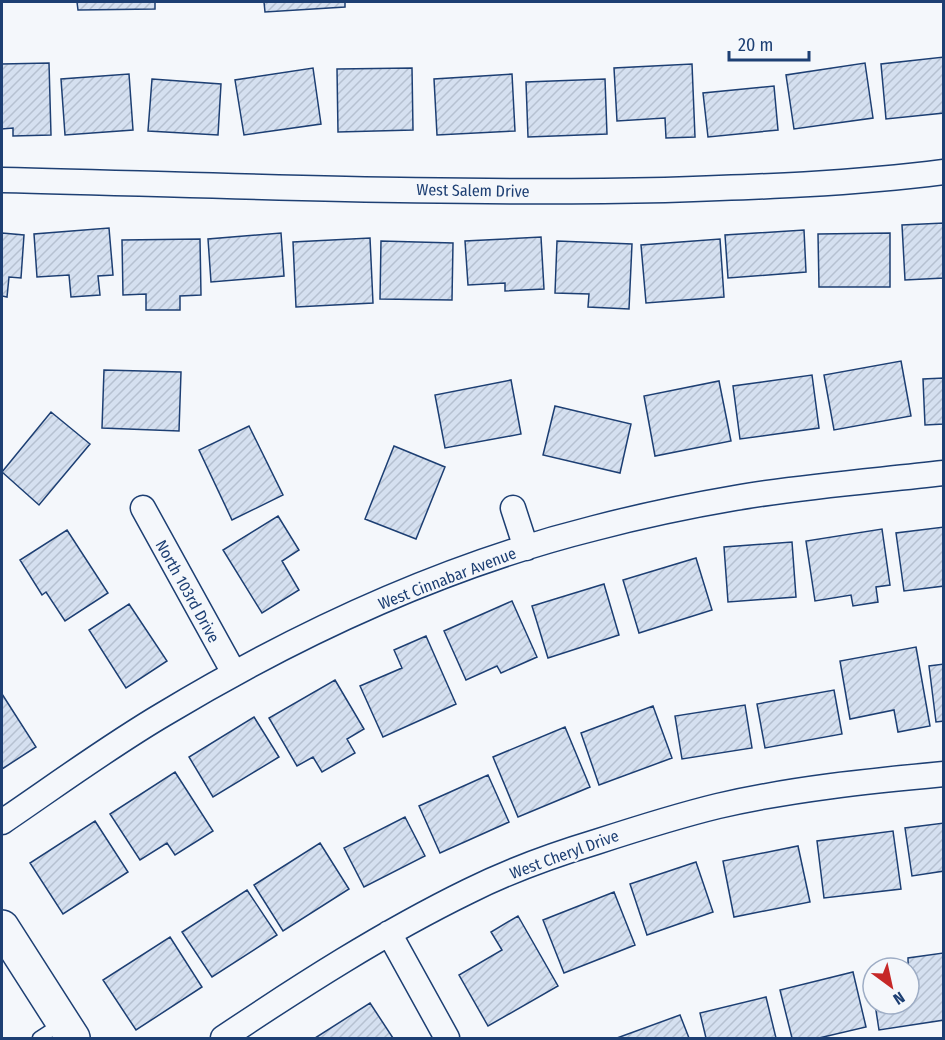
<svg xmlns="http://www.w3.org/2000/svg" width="945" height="1040" font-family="'Fira Sans Condensed',sans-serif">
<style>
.building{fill:url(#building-hatch);stroke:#1d3f73;stroke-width:1.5}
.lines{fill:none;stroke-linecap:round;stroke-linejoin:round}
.lane-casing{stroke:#1d3f73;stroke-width:15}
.street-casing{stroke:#1d3f73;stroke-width:27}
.secondary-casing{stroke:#1d3f73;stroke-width:36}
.lane{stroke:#f4f7fb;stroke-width:12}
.street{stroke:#f4f7fb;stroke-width:24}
.secondary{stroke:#f4f7fb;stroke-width:33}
.labels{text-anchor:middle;stroke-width:4.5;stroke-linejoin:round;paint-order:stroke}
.street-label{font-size:16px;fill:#1d3f73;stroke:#f4f7fb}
</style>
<defs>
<pattern id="building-hatch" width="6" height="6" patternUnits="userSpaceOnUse" patternTransform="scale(1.5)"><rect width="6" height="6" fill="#d5e0f0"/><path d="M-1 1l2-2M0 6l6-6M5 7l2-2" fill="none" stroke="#b6c1d1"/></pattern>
</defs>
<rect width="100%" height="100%" fill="#f4f7fb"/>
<path class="building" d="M77,2H155V9L78,10Z
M264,2H345V7L265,12Z
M944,57V113L886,119L881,64Z
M49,63L51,135L13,136V128L2,129V64Z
M865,63L873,118L794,129L786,75Z
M692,64L695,137L666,138L665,118L617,121L614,68Z
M313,68L321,124L244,135L235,80Z
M412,68L413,130L338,132L337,69Z
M129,74L133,130L65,135L61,79Z
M512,74L515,131L437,135L434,79Z
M152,79L221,84L218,135L148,131Z
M605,79L607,134L528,137L526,82Z
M774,86L778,130L708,137L703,93Z
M944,223V278L905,280L902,225Z
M109,228L113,275L98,276L100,295L71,297L69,275L37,277L34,234Z
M804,230L806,272L728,278L725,235Z
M2,233L24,235L21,278L9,277L7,297L2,296Z
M281,233L284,276L211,282L208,239Z
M890,233V287H819L818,234Z
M541,237L544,289L505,291V283L468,285L465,241Z
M370,238L373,303L296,307L293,242Z
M200,239L201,295L180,296V310H146V294L123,295L122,240Z
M720,239L724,297L646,303L641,245Z
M381,241L453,243L452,300L380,299Z
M557,241L632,244L629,309L588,307L589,294L555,293Z
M901,361L911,416L834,430L824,375Z
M104,370L181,372L179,431L102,428Z
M812,375L819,428L740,439L733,386Z
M944,378V424L925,425L923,379Z
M511,380L521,434L445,448L435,395Z
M719,381L731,441L655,456L644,396Z
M555,406L631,424L620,473L543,455Z
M51,412L90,444L39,505L2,472Z
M249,426L283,495L232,520L199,450Z
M394,446L445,467L416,539L365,519Z
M278,516L299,550L282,561L299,590L262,613L223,550Z
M944,527V586L904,591L896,533Z
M882,529L890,585L876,587L878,602L853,606L851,595L815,601L806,541Z
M67,530L108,593L65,621L46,592L42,595L20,560Z
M792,542L796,597L728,602L724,547Z
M696,558L712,610L639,633L623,580Z
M604,584L619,635L548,658L532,606Z
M512,601L537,657L501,673L497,666L466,680L444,631Z
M129,604L167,661L126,688L89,630Z
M426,636L456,704L383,737L360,686L402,668L394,650Z
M916,647L930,726L898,732L894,710L850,719L840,661Z
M944,664V721L936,722L929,666Z
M335,680L364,729L347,739L355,753L322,772L313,757L297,766L269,718Z
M834,690L842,734L765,748L757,704Z
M2,694L36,747L2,769Z
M745,705L752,748L682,759L675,716Z
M653,706L672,758L599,785L581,733Z
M254,717L279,757L213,797L189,757Z
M565,727L590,787L518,817L493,757Z
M175,772L213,831L175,855L167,843L140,860L110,814Z
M488,775L509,822L440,853L419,806Z
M405,817L425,856L364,887L344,848Z
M95,821L128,872L63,914L30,863Z
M944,823V871L912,876L905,828Z
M893,831L901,889L824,898L817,841Z
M320,843L349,889L283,931L254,885Z
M798,846L810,902L734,917L723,861Z
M696,862L713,912L647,935L630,884Z
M247,890L277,935L212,977L182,932Z
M614,892L635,945L564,973L543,920Z
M518,916L558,986L488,1026L459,975L502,950L491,932Z
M170,937L202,987L136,1030L103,980Z
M943,953L944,1020L879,1030L875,1004H909L908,958Z
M853,972L866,1027L819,1038H792L780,990Z
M766,997L776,1038H706L700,1013Z
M370,1003L393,1038H315Z
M680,1015L689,1038H617Z"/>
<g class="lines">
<g class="lane-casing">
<path id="lane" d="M39,1038L62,1023"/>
</g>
<g class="street-casing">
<path id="street" d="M2,180C222,185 444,195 665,190C758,187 851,184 944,172
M143,508L234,673
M513,508L526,548
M2,822C55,786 108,747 164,714C297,634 443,566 595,528C641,516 688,506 735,498C804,486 874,481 944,473
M389,933L447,1038
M223,1038C302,985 383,933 469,891C509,871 553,855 596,842C636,829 677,816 718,806C791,789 869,781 944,774"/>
</g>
<g class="secondary-casing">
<path id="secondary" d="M2,927L73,1038"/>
</g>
<use href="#lane" class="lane"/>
<use href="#street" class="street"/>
<use href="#secondary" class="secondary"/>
</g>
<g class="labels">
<g class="street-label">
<text transform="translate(473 190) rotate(1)" y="6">West Salem Drive</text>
<text transform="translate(447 578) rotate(-21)" y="6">West Cinnabar Avenue</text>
<text transform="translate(188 591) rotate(61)" y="6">North 103rd Drive</text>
<text transform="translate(564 854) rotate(-20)" y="6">West Cheryl Drive</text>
</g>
</g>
<rect width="945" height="1040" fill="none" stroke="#1d3f73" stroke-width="6"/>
<g transform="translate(891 986) rotate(147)"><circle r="28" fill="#f4f7fb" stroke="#9eadc5" stroke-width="1.5"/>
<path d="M0-4.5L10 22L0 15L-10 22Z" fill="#c62828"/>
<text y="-9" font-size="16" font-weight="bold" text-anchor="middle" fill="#1d3f73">N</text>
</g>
<path d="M729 51v9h80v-9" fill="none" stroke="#1d3f73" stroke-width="3"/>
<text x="738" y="51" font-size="18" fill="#1d3f73" stroke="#f4f7fb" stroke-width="4.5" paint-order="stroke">20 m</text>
</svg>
